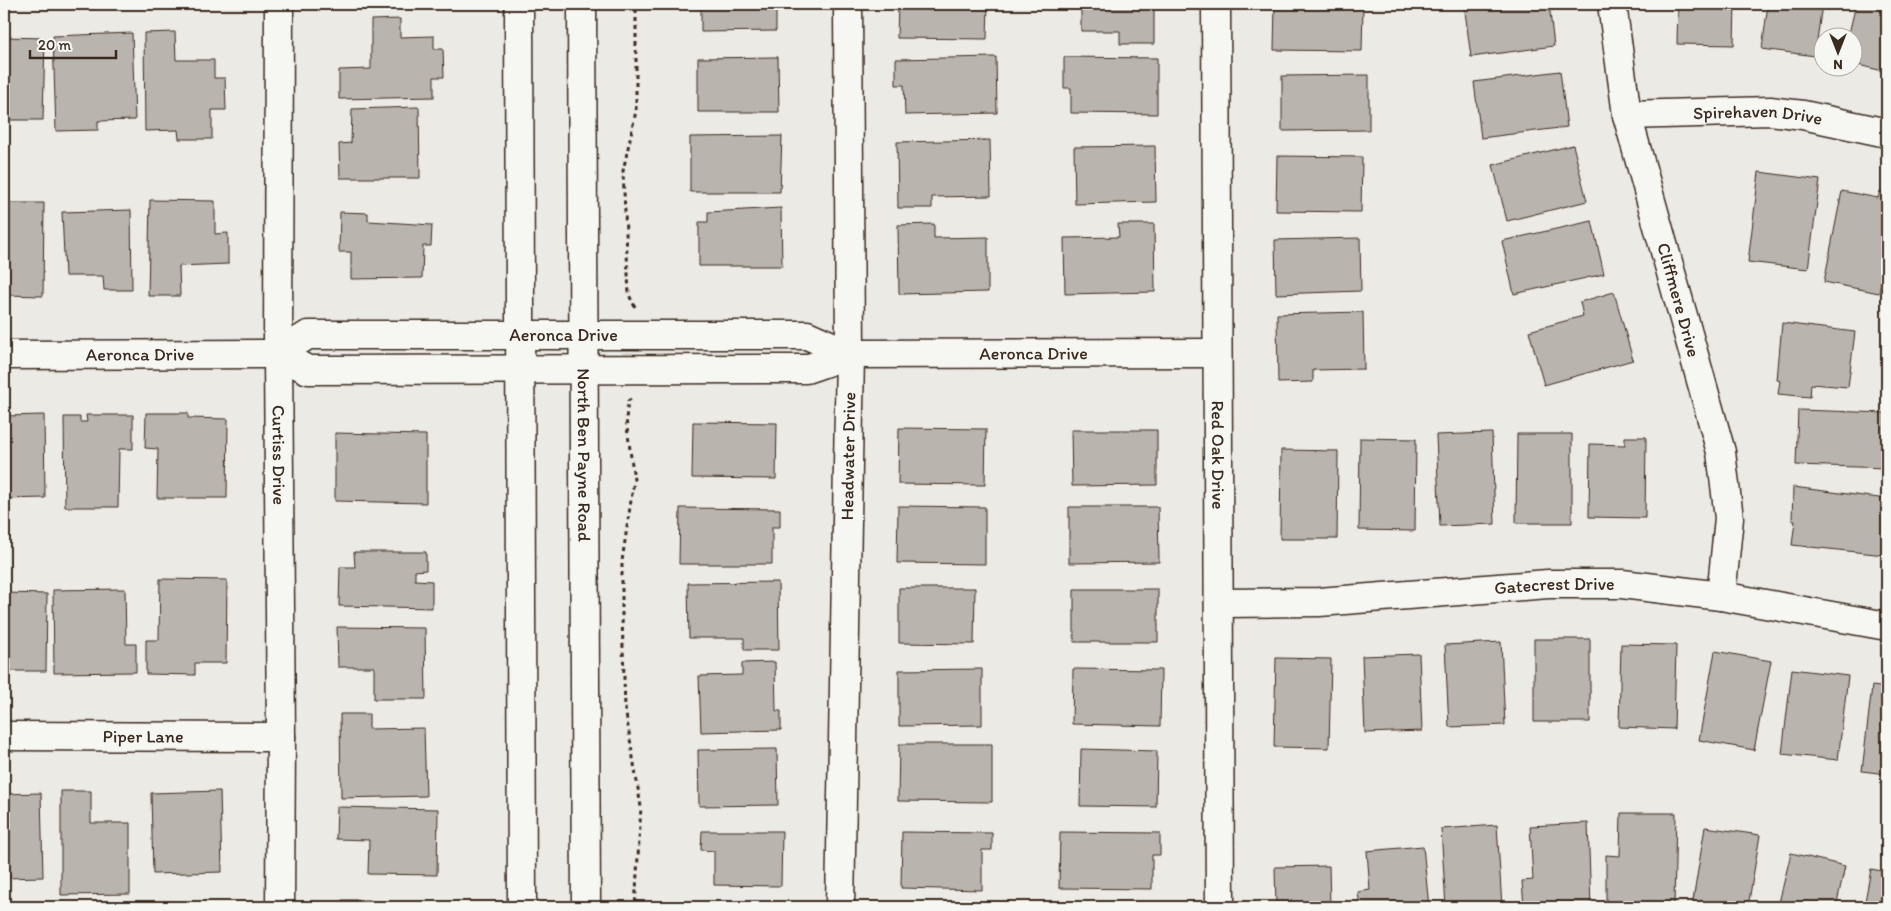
<svg xmlns="http://www.w3.org/2000/svg" width="1891" height="911" font-family="Itim,sans-serif">
<style>
.building{fill:#bab4ae;stroke:#3b2a1e}
.lines{fill:none;stroke-linecap:round;stroke-linejoin:round}
.minor-casing{stroke:#3b2a1e;stroke-width:31}
.tertiary-casing{stroke:#3b2a1e;stroke-width:31}
.path{stroke:#3b2a1e;stroke-width:3;stroke-dasharray:4 4;stroke-linecap:butt}
.minor{stroke:#f6f6f2;stroke-width:28}
.tertiary{stroke:#f6f6f2;stroke-width:28}
.labels{text-anchor:middle;stroke-width:4;stroke-linejoin:round;paint-order:stroke}
.street-label{font-size:18px;fill:#3b2a1e;stroke:#f6f6f2}
</style>
<rect width="100%" height="100%" fill="#ebeae5"/>
<filter id="ink" filterUnits="userSpaceOnUse"><feTurbulence type="fractalNoise" baseFrequency=".02" numOctaves="2"/><feDisplacementMap in="SourceGraphic" scale="10" xChannelSelector="R" yChannelSelector="G"/><feConvolveMatrix kernelMatrix="1 2 1 2 8 2 1 2 1" color-interpolation-filters="sRGB"/></filter>
<g filter="url(#ink)">
<path class="building" d="M701,4H776V31L701,32Z
M898,4H988L987,39L897,38Z
M1081,4H1154V44H1120V31H1081Z
M1275,4H1363L1362,51L1274,50Z
M1464,4H1549L1554,46L1471,57Z
M1678,4H1735L1734,45L1677,44Z
M1768,4H1822L1815,56L1762,49Z
M1856,4H1887V72L1854,64V38H1848Z
M400,19V37L434,36V49H443L444,77H434V97L339,99V70L371,69V20Z
M175,32L176,60H214V78H225L226,110H212V139H179L178,130L145,131L144,33Z
M132,33L135,120L98,121V130L56,131L53,36Z
M4,37L45,38L43,120H4Z
M778,57L779,112H698V58Z
M996,57L997,113L905,115L904,85H896V59Z
M1064,57L1157,58V114L1071,113V88H1064Z
M1560,71L1567,127L1481,138L1474,82Z
M1369,75V130L1282,131V76Z
M419,107L420,178H340L339,144L351,143L352,109Z
M782,136L780,192H690V137Z
M990,140L991,196L932,197V208H898L897,142Z
M1573,145L1587,201L1507,221L1493,165Z
M1155,146L1156,202L1075,204L1074,147Z
M1277,156L1362,157L1361,212L1276,211Z
M1759,172L1820,180L1808,269L1748,262Z
M1842,191L1878,198L1880,191L1887,192V252L1879,293L1824,282Z
M150,200L215,201V234L228,233V264L179,266L180,296H148Z
M4,203H44L43,296L4,295Z
M781,208L782,266H699V222H708V212Z
M131,210L132,290H104L103,276H65L62,212Z
M340,212L368,213V221L432,225L431,246H423L422,278L351,279V252H339Z
M1592,221L1604,274L1514,294L1502,241Z
M934,224V238L988,237V292L899,294L898,225Z
M1118,224H1154L1155,292L1065,294L1064,238L1119,237Z
M1360,238L1361,291L1276,294L1275,240Z
M1614,292L1633,360L1544,385L1529,331L1583,316L1580,302Z
M1363,312L1364,369L1313,370V382L1278,383L1277,314Z
M1782,323L1855,332L1848,387L1811,384L1810,397L1778,394L1780,381L1777,380Z
M1798,410L1887,413V468L1796,465Z
M146,413H188V418L228,419L227,498H157L158,449L145,448Z
M44,415L45,498L4,499V416Z
M86,415H133V449H119L118,507H65L64,417H80V422H87Z
M693,422L777,423L776,479L692,478Z
M899,428L986,429L985,485L898,484Z
M1071,430H1157V485L1072,486Z
M335,433L426,435V503L335,501Z
M1492,433L1495,524L1440,526L1436,435Z
M1517,434H1572V523H1516Z
M1625,437H1646L1645,518L1589,517L1590,444L1625,445Z
M1360,438L1416,439L1415,531L1359,530Z
M1281,450L1338,451L1337,539H1280Z
M1793,487L1887,499L1884,555L1792,545L1795,521H1792Z
M898,506L985,507V564L897,563Z
M1069,507H1158L1159,562L1069,563Z
M680,508L780,509V527H772V564H679Z
M354,552H426V570L415,571V580L432,581V608L339,606L340,567H355Z
M160,579L227,580L226,663H195V675L146,674V640H159Z
M778,582L779,650H744V638H689L688,583Z
M899,588H975L974,644L899,643Z
M125,589L126,644H136V672L54,673L53,590Z
M1074,589H1158V642H1074Z
M4,593L47,594L46,671H5Z
M337,627L425,628L426,699H374V667H338Z
M1534,639H1590V722H1534Z
M1501,642L1505,725L1449,727L1445,645Z
M1621,644L1676,645L1674,729L1619,727Z
M1715,651L1771,661L1754,750L1699,740Z
M1419,654L1422,731L1365,733L1362,656Z
M1276,658L1331,659L1329,748L1274,747Z
M775,662L776,711H781V730L701,732L699,676L742,675V663Z
M982,669V725L899,726V670Z
M1073,669L1161,670L1160,726L1072,724Z
M1792,669L1848,676L1838,760L1782,754Z
M1872,686L1887,688V774L1862,771Z
M340,714H369V729L424,728L426,796L341,798Z
M899,744H992V802L898,801Z
M777,749L778,805L699,806L698,750Z
M1081,749L1157,751L1156,807L1080,806Z
M61,791H91V823H130V894L61,895Z
M220,791L222,872L153,874L151,793Z
M41,793L43,877L4,878V794Z
M337,807L438,809L437,875L368,874L369,840L336,839Z
M1621,813H1676L1674,907L1606,906V855L1620,856Z
M1588,823L1591,907H1524L1522,881L1533,880L1530,826Z
M1497,825L1502,907H1446L1441,829Z
M1705,827L1760,835L1748,907H1692Z
M702,831H782L781,886L714,885V851L701,850Z
M902,832L992,833V850H982V890L901,888Z
M1060,832L1160,833V855H1152V889L1059,888Z
M1423,846L1429,907H1360L1358,892L1370,890L1367,851Z
M1791,853L1845,866L1836,907H1778Z
M1329,866L1330,907H1276L1275,867Z
M1871,869L1887,872V907H1864Z
M342,900H370V907H342Z"/>
<g class="lines">
<g class="minor-casing">
<g id="minor">
<path id="s1" d="M279,4L278,354L281,737L280,907"/>
<path id="s2" d="M1216,4L1220,907"/>
<path id="s3" d="M1612,4L1627,115L1721,452L1729,518L1721,596"/>
<path id="s4" d="M1627,115L1770,111L1803,115L1887,133"/>
<path id="s5" d="M278,354L308,335H807L850,354"/>
<path id="s6" d="M4,355L278,354L308,370L806,369L850,354L1217,353"/>
<path id="s7" d="M1219,603L1319,602L1548,584H1622L1721,596L1887,626"/>
<path id="s8" d="M4,736L281,737"/>
<path id="s9" d="M840,907L850,354L848,4"/>
</g>
</g>
<g class="tertiary-casing">
<g id="tertiary">
<path d="M519,4L522,907"/>
<path id="s10" d="M582,4L586,907"/>
</g>
</g>
<path class="path" d="M635,307L629,295L623,171L636,111V4
M631,399L628,401L626,419L634,480L622,561V617L625,708L641,807L635,907"/>
<use href="#minor" class="minor"/>
<use href="#tertiary" class="tertiary"/>
</g>
</g>
<g class="labels">
<g class="street-label">
<text dy="6" stroke="none"><textPath href="#s4" startOffset="131">Spirehaven Drive</textPath></text>
<text dy="6" stroke="none"><textPath href="#s3" startOffset="304">Cliffmere Drive</textPath></text>
<text dy="6" stroke="none"><textPath href="#s5" startOffset="291">Aeronca Drive</textPath></text>
<text dy="6" stroke="none"><textPath href="#s6" startOffset="1036">Aeronca Drive</textPath></text>
<text dy="6" stroke="none"><textPath href="#s6" startOffset="136">Aeronca Drive</textPath></text>
<text dy="6" stroke="none"><textPath href="#s10" startOffset="451">North Ben Payne Road</textPath></text>
<text dy="6" stroke="none"><textPath href="#s1" startOffset="451">Curtiss Drive</textPath></text>
<text dy="6" stroke="none"><textPath href="#s9" startOffset="451">Headwater Drive</textPath></text>
<text dy="6" stroke="none"><textPath href="#s2" startOffset="451">Red Oak Drive</textPath></text>
<text dy="6" stroke="none"><textPath href="#s7" startOffset="336">Gatecrest Drive</textPath></text>
<text dy="6" stroke="none"><textPath href="#s8" startOffset="139">Piper Lane</textPath></text>
</g>
</g>
<rect width="1891" height="911" fill="none" stroke="#f6f6f2" stroke-width="20"/>
<rect x="10" y="10" width="1871" height="891" fill="none" stroke="#3b2a1e" stroke-width="2" filter="url(#ink)"/>
<g transform="translate(1838 52) rotate(180)"><circle r="24" fill="#f6f6f2" stroke="#aba49d"/>
<path d="M0-4L9 19L0 12L-9 19Z" fill="#3b2a1e"/>
<text y="-8" font-size="14" font-weight="bold" text-anchor="middle" fill="#3b2a1e">N</text>
</g>
<path d="M30 50v8h86v-8" fill="none" stroke="#3b2a1e" stroke-width="2.5"/>
<text x="38" y="50" font-size="15" fill="#3b2a1e" stroke="#f6f6f2" stroke-width="4" paint-order="stroke">20 m</text>
</svg>
